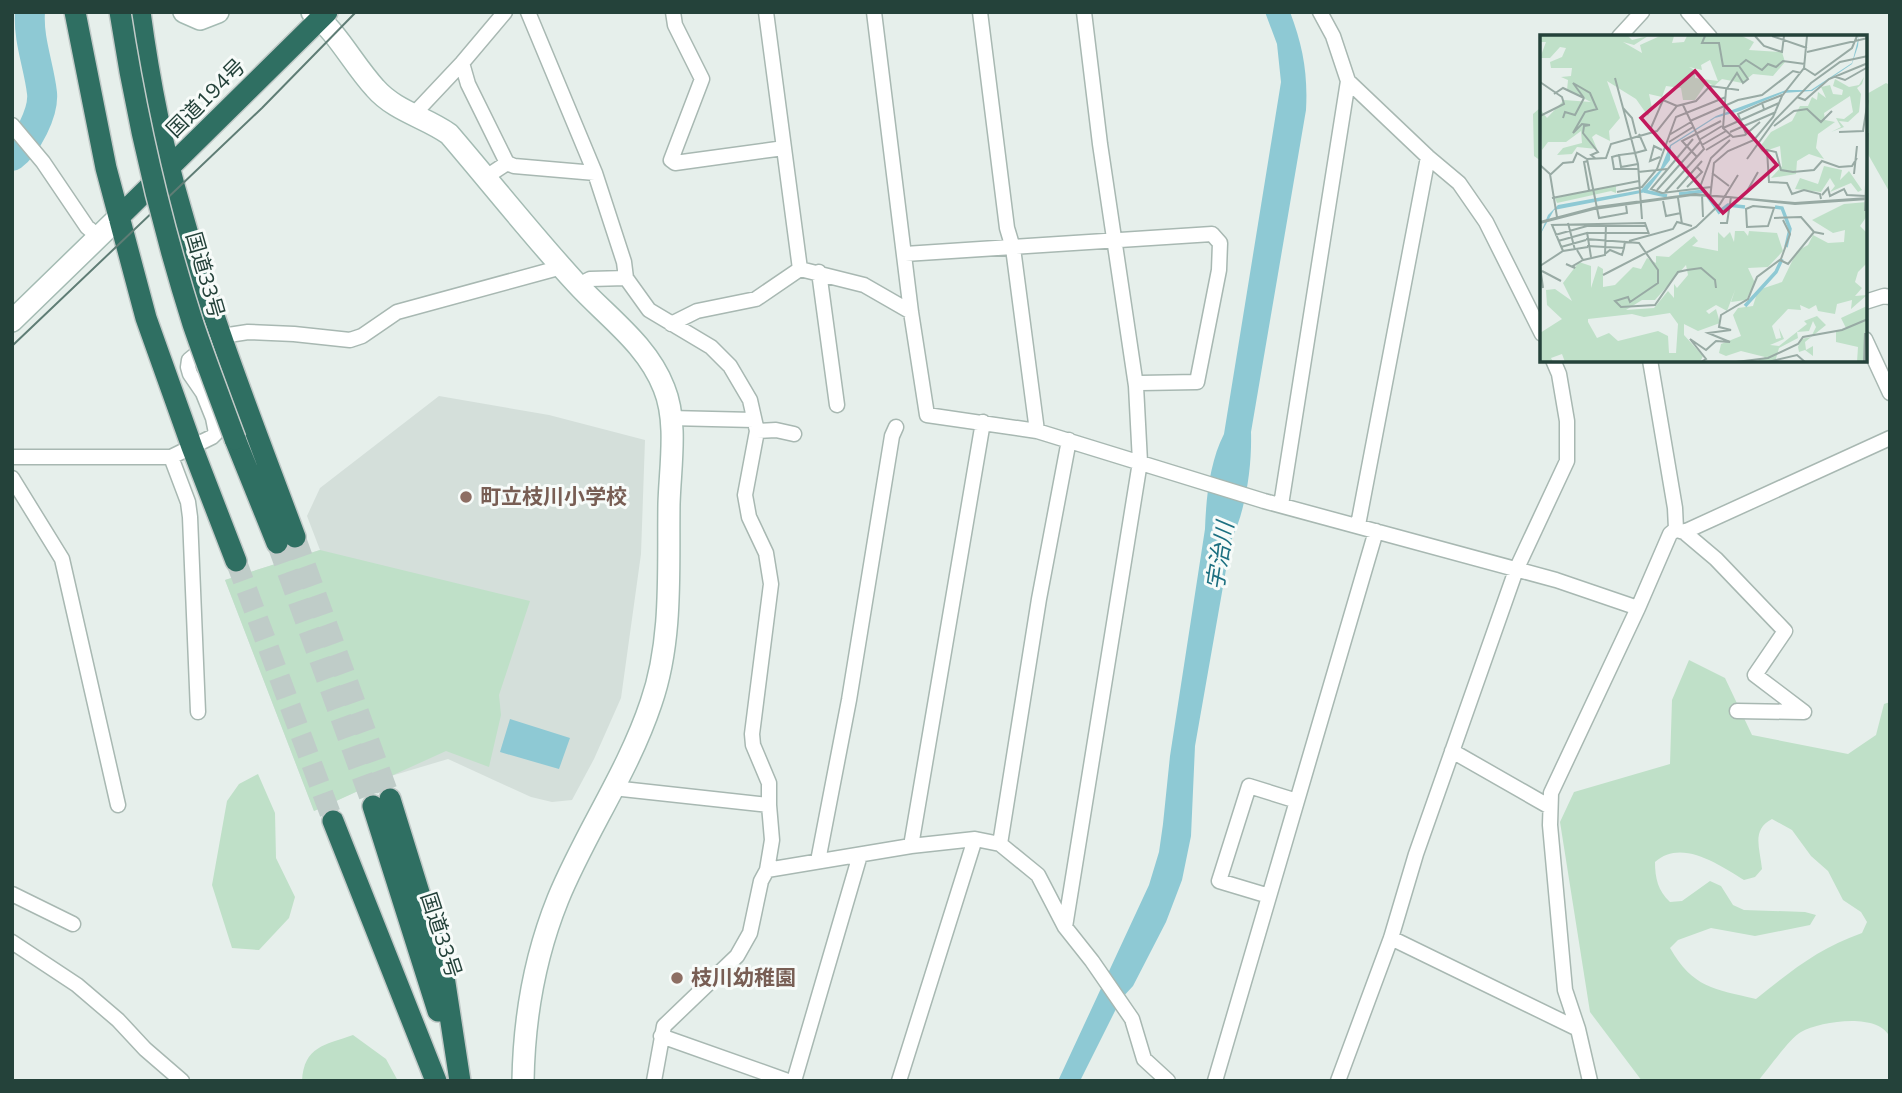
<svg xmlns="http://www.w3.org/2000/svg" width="1902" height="1093" font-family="Mulish,'Noto Sans JP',sans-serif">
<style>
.built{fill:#d4dfda}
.green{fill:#bfe0c8;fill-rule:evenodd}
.water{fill:#8ec9d4}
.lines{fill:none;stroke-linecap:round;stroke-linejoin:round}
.river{stroke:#8ec9d4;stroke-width:30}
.highway-tunnel{stroke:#bfccc8;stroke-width:21;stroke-dasharray:21 10;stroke-linecap:butt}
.street-casing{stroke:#a8b8b2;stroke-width:17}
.secondary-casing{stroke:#a4bbb3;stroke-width:24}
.highway-casing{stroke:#c2cac8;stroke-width:24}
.street{stroke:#fff;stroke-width:14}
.secondary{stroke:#fff;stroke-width:21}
.highway{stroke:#2f6f62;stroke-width:21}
.tram{stroke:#5f7d75;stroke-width:2}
.highway-bridge-casing{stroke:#c2cac8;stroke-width:24;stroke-linecap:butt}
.highway-bridge{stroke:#2f6f62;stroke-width:21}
.education-dot{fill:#8d6e63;stroke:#f7fbf9;stroke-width:2.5}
.labels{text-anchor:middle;stroke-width:6;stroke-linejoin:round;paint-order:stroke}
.street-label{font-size:21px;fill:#24423a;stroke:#f7fbf9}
.education-label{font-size:21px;font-weight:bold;fill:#785e54;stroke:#f7fbf9;text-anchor:start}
.water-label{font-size:23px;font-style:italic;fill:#1c6f80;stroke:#f7fbf9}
.inset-river{fill:none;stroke:#8ec9d4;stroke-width:3.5}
.inset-road{fill:none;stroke:#98aaa4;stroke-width:2}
.view{fill:#c2185b;fill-opacity:0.15;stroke:#c2185b;stroke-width:3.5}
.inset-edge{fill:none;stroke:#24423a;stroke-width:3.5}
</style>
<rect width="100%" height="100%" fill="#e6efeb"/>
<path class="built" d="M439,396L549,415L645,440L641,554L621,698L594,759L572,800L552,802L531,797L448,759L391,776L314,811L225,580L320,550L307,516L320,488Z"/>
<path class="green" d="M1886,83L1890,85V193L1865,149V95Z
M1541,107V161L1534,156L1533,114Z
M320,550L530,601L499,695L501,715L489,767L446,751L314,811L225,580Z
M1689,660L1725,678L1752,735L1848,754L1876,735L1884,704L1890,702V1038C1880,1012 1821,1021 1801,1032C1790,1038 1768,1069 1758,1081H1642L1590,1012L1560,822L1574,792L1670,764L1672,700ZM1772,819L1792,830L1811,856L1828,871L1843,900L1861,912L1867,922L1862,933C1819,948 1791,971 1756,999C1714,989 1693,988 1670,948L1678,940L1711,928L1755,936L1810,925L1816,915L1805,912L1744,910L1733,905L1721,886L1710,881L1682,901L1670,902C1658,891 1655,878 1655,862C1681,838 1720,865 1744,880L1755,877L1762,869C1760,848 1751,830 1772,819Z
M258,774L275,813L276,858L295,897L289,918L259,950L232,948L212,885L227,801L239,784Z
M353,1035L386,1059L398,1081H302C304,1046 325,1045 353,1035Z"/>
<path class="water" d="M1265,12H1290C1303,46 1308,74 1306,110L1251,432C1252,467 1246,509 1231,541L1195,746L1191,836L1182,880L1166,922L1133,986L1121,999L1080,1081H1058L1149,885L1159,852L1163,824L1170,756L1205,529C1206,498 1210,461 1224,434L1281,82L1277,44Z
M510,719L570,738L559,769L500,752Z"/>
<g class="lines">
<path class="river" d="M12,156C27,145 44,112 42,93C39,66 28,40 30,12"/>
<path class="highway-tunnel" d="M295,537L390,799
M277,543L373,806
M236,561L333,821"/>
<g class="street-casing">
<path id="street" d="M528,12L595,173L624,262L626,278L649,310L711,347L730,366L750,400L757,431L745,495L749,517L766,553L771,584L752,734L753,745L769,783V805
M673,12L675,25L702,79L671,160L675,163L784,148
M766,12L800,269
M874,12L911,312L927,415L1037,431L1264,501L1556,580L1638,608
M980,12L1007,228L1013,248L1037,431
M1084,12L1100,144L1136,386
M1320,12L1333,36L1348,81L1428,157L1459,183L1486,222L1542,334
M1688,12L1710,37
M1619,37L1642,12
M462,63L468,84L507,163
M413,115L462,63L505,12
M12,125L43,162L87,227L99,237
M486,177L507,163L514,166L595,173
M905,254L1212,234L1220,243L1219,270L1197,382L1141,383L1136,386L1140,462L1065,927
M819,272L837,405
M578,285L590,279L626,278
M1865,302L1884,296L1890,297
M671,324L697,311L756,299L800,269L864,285L911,312
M1865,339L1890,393
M670,418L754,420
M757,431L776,430L794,434
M12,457H171L212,437L216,433L213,418L203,393L190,374L188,367L189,360L200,351L222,336L248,332L294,334L350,340L362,336L397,312L562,267
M171,457L188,502L190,517L198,712
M12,478L62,559L118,805
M1281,505L1348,81
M1358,525L1428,157
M1677,530L1684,532L1890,438
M1684,532L1716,559L1785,631L1755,675L1804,712L1737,711
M1452,751L1550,807
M613,788L769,805L772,840L767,870L761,881L750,933L737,956L664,1026L654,1081
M1000,844L1039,599L1069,440
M911,846L983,422
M818,861L849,700L892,436L896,427
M767,870L911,846L975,839L1000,844L1038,875L1065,927L1092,961L1132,1019L1144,1059L1168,1081
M12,894L73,924
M1269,896L1219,881L1249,786L1297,801
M1391,938L1578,1029
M12,942L77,985L118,1020L145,1049L182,1081
M661,1036L788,1081
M794,1081L860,855
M899,1081L975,839
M1215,1081L1376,531
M1338,1081L1391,938L1416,854L1516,570L1567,461V421L1559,374L1553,360
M1590,1081L1578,1029L1565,990L1550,825L1551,793L1638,608L1670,534L1676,529L1675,508L1650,360"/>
</g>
<g class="secondary-casing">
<path id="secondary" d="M184,12L200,19L218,12
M312,12C338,33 353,64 375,88C395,111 425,117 449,134C491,183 532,235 576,283C607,317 647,344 664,388C678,422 670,467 669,504C668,569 673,640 651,703C628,772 585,833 558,899C535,956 524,1020 523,1081
M12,321L119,217"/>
</g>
<g class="highway-casing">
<path id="highway" d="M75,12L106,168L146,318L192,447L236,561
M140,12C149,79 162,146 181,210C212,321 255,429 295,537
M119,217L327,12
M235,439L277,543
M390,799L443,970L460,1081
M373,806L438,1011
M333,821L436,1081"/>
</g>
<use href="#street" class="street"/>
<use href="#secondary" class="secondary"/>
<use href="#highway" class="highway"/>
<path class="tram" d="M12,346L262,108L356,12"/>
<g class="highway-bridge-casing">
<path id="highway-bridge" d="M120,12C136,117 161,223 193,324C206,362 221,401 235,439"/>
</g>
<use href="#highway-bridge" class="highway-bridge"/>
</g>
<g class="education-dot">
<circle cx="466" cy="497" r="7"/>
<circle cx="677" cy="978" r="7"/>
</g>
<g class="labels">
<g class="street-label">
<text transform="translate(206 98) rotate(-45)" y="7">国道194号</text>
<text transform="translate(205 275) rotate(74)" y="7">国道33号</text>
<text transform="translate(441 935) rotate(72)" y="7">国道33号</text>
</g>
<g class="education-label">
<text x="480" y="504">町立枝川小学校</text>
<text x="691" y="985">枝川幼稚園</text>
</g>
<g class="water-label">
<text transform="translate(1220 556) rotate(-81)" y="8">宇治川</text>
</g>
</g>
<g transform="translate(1540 35)">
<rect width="327" height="327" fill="#e6efeb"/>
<path d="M0,1H88L92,5L108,1L94,10L83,7L102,18L100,10L120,1H134L132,8L144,7L147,1H202L214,7L209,15L242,17L245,27L233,41L213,39L202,48L182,44L174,51L167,47L155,65H143L141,53L126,51L122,62L109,59L112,73L108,81L96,64L67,46L80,83L69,96L70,106L56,99L52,102L57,114L37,112L32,119L17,120L23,113L42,108L41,96L26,107H8L2,115L0,74L7,83L24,65L51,67L27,55L28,45L21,42L31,41L32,33H11L10,27L22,22L26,13L20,12L10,23H0L6,7H0ZM170,25L178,46L155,43V35L149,32L162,35L161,30ZM324,42L322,49L317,53L321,59L319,77L308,87L299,86L304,92L291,97L301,92L296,83L304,84L313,77L310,61L284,78L285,85L295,87L278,99L276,113L284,124L269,119L257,126L256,139L231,143L242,131L240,111L222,117L219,113L231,97L252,86L260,71H268L272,62L277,65L278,57L286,63L281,52L290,50L293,59L302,60L303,55L293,51L295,44L309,52L319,50ZM284,131L302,135L300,145L309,136L322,155L318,157L311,148L290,157L295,151L290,143L281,157L255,154L260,143L278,149ZM76,150V158L71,156L17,168L15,163ZM327,167V181L320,191L327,198V228L318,237L315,247L322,253L315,261L327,260L311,274L312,265L297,269L295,279L278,276L276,270L269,274L260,270L261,275L248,274L232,291L236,304L241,303L239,293L244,304L230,310L239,311L267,289L264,286L277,281L286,290L265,307L266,315L273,311V321L265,315L259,317L258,312L261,304L271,302L276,292L273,286L269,296L257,297L258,303L239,313L235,327H216L225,322L201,316L186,321L179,318L181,309L201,301L193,280L198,273L213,271L218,255L242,247L257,216L268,210L273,200L288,208L304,207L305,195L293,198L272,185L304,169ZM195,196H204L208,201L209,196L237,198L243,216L228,232L208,233L215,248L206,265L191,267L195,255L187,276L176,270L166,276L169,279L176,274L180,288L158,296L144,289V300L163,321L160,327H25L22,319L11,323L13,327H0V298L22,284L7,270L6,255L15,254L32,266L23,248L39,227L51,231V253L58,231L63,234V252L75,250L93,232L101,234L107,223L116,228V221L129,222L154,201L158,206L152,211L178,216V197L184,203L190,197L194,207ZM146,230L148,240L137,253L134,249V263L128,256L114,273L86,275L102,265H115ZM130,278L138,289L136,318H129L128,301L118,296L78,306L69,298L57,303L48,287V284L92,279L104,282ZM327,271L323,327H317L318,312L296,307V296L306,293L301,283Z" fill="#bfe0c8" fill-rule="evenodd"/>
<path d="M319,1L318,11L312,29L272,56L243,58L200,76L175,83L131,111L130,125L106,157L14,175L0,200L8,180L18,170L101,155L120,135L130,110L176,81L246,55H271L312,28Z" fill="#8ec9d4"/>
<path class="inset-river" d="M104,156L127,161M139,159L164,156L179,177L188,170L205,172M235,172L242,173L250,194L246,212M205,271L236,237L242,224"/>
<path class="inset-road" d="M165,1L162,8H179L183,31H199L208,44L203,48L197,38L186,55L183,93L193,102L205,100L220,87M215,1L224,11L242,17L244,1M232,1L267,13M267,17L328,3M200,30L206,25L222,35L228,29L236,32L243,26L265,29M264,33L275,40L312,13L317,1M296,42L305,45L328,32M75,43L98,129L102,184M0,47L22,62L24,69L0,81M14,59L23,53L44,63L33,48L50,58L57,74L45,77L33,98L42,89L50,90M257,62L265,65L289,44L328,28M222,68L242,60M83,73L92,83L96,99M23,83L25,77L35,80L44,63M150,86L198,65L222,60L253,36L261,38M50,90L44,91L43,98L58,117L51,120L55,123M234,91L254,76L267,74L281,87L292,76M183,93L239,68M110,95L123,65L137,71M190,97L236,77M299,97L323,96L328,65M206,99L198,79L222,68L224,74M129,100L151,87M153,104L111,154L122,158L171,152M159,105L182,91M129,107L153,92M162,110L186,96M166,115L191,100M95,118L79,120L81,132L98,129M95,118L106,115L99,99M79,120L72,122L74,134H98M120,122L110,126L114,111L122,115M157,122L142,106L181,86M47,124L59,183L87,178L86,170M207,124L235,85L271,48L300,27L328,21M48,126L44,127L49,155M0,130L10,139L17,182M98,137L127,134M172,138L189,151M314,139L317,111M10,140L23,128L33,127L37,118L47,124L66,123L71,109L117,96L137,71L156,66L170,51L199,55M147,152L162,137L157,132M160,152L171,123L190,105M137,154L162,126M117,155L160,107M77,157L102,152L117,134L136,82L186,62M125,157L164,114L143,70M206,158L218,137M162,160L163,182M282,160L288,153L290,161L304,154L307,160L326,161M189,162L255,169L328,164M12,163L99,146M138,163L142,189M281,164L280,159L264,155L252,159L247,148L229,147L227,115L236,117L241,135L253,137L274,135L282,126L299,132L312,131L317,123M123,166L126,181L141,178M175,170L170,164L174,128L188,116L214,105L233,82L242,61L264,33L267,1M213,171L234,173L228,191L207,192L206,174ZM325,176L328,98M234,183L261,182L274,197L284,199M0,187L57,172L155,159L255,168L328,163M0,188L54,174L152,160L189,162M28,188L35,215M180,188H187L191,162M47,197L51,222M47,198H108M15,200L47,191H106M46,204L99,208L118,235V248L90,267L88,262L75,266L81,272L115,270L138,237L147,235L161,233L175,245L176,253M18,206L47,198M89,206L133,194L137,187L152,191M47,211L84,213L85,206M21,212L46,205M37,215L43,225L65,220L66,189M23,216L12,190L105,188L109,199M65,219L70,215L82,220L84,213M240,225L248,229L274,197M26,229L35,233L33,231L43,225M0,231L23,216L48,212M0,231L3,253M2,236L21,246M63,240L156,192L180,169L198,140M161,327L166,324L150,304L166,315L176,306L190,307L168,298L191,295L179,292L181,280L208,264L217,242L241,224L250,199L243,185M196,327L228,323L258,309L263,302L302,295L328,284M228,327L257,320L265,327M324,327L325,298"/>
<path class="view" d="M155,36L237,130L183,178L101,83Z"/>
<rect width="327" height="327" class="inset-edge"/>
</g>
<rect width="1902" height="1093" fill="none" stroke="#24423a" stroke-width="28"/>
</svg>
